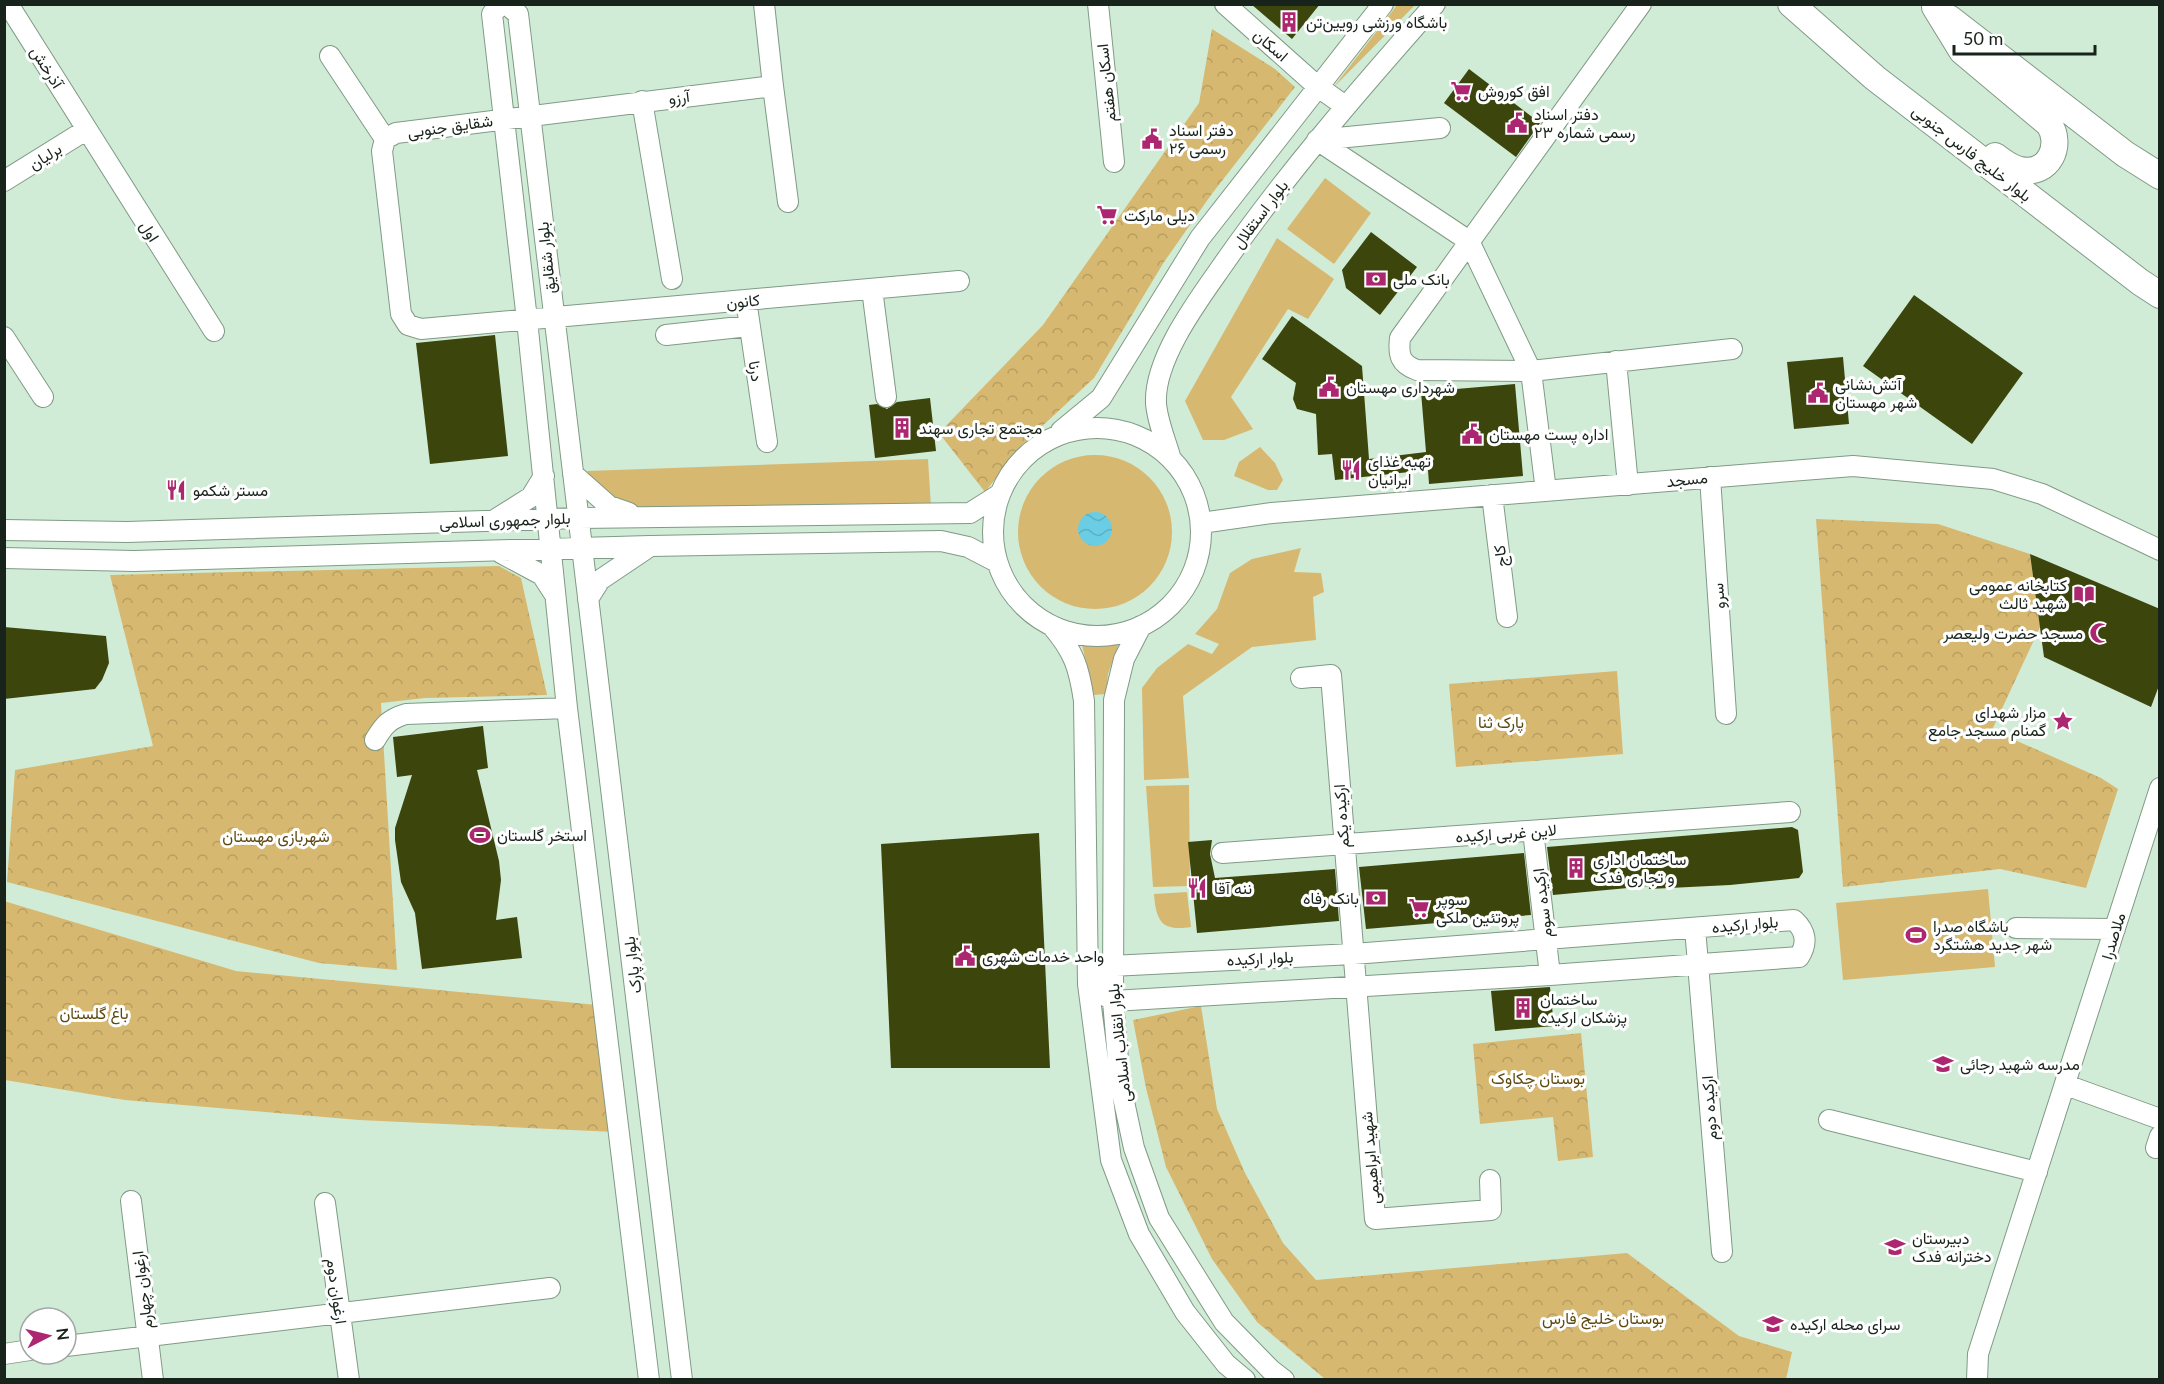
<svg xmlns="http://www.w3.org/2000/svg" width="2164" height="1384" font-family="Lato,Vazirmatn,sans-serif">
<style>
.grass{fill:#d7b870}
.forest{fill:url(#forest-crowns)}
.water{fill:url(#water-waves)}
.building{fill:#3b450c}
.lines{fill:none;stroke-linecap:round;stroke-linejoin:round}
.minor-casing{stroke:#809a85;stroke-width:22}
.major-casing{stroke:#809a85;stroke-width:28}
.minor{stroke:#fff;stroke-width:20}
.major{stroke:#fff;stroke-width:26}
.labels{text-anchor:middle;stroke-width:6;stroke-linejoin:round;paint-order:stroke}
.poi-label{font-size:16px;fill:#18231b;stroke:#fff;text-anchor:start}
.street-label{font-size:16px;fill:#18231b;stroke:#fff}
.park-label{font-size:16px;fill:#5d490f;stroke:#fff}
</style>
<defs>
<pattern id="forest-crowns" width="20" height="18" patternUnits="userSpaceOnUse" patternTransform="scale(1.5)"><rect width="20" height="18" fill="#d7b870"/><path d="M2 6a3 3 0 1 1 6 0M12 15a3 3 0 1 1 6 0" fill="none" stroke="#b89e60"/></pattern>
<pattern id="water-waves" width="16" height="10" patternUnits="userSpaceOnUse" patternTransform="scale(1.5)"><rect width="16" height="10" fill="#6acde4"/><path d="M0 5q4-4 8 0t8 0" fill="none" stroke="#5bb0c3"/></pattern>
</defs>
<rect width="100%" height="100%" fill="#d0ecd6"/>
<path class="grass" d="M1397,5H1415L1333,88Z
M1325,178L1371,213L1334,264L1287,229Z
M1277,238L1334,279L1308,319L1288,309L1231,397L1253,429L1224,440H1203L1185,401Z
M1260,447L1275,463L1283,480L1277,490H1268L1234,476L1239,462Z
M1018 532a77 77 0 1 1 154 0a77 77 0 1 1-154 0Z
M928,459L931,507L636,508L598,489L587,471Z
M1301,548L1294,572L1321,573L1324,592L1313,597L1316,640L1252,647L1183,696L1189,778L1144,780L1142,688L1157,668L1188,644L1212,654L1219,644L1195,634L1217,609L1230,573L1252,559Z
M1119,643L1108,674L1106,694L1094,695L1082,645Z
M1189,785L1190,886L1153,887L1146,786Z
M1988,889L1995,967L1843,980L1836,903Z
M1187,892L1191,927C1161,932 1156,920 1154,894Z"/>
<path class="forest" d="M1212,29L1275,69L1295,87L1211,195L1164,262L1094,378L1023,444L985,492L939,433L1043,325L1199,103Z
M1816,519L1938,524L2030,554L2040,627L1992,730L2101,778L2118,789L2086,888L2000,869L1843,887Z
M499,566L521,578L547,695L425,698L381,703L397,970L319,963L7,882L15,770L153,746L110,575Z
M1617,671L1623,754L1456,767L1449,684Z
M4,901L236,971L597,1005L614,1132L359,1120L125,1100L5,1080Z
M1201,1006L1217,1109L1245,1173L1283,1243L1316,1280L1627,1253L1739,1336L1792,1352L1786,1379H1325L1257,1322L1212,1259L1166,1167L1146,1088L1133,1020Z
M1581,1033L1593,1157L1558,1161L1553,1117L1480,1124L1473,1044Z"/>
<path class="water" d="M1078 529a17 17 0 1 1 34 0a17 17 0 1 1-34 0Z"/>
<path class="building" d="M1251,4H1320L1292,39Z
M1469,69L1540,123L1516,157L1444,103Z
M1371,232L1417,267L1380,315L1346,288L1342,270Z
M1914,295L2023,373L1972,444L1863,366Z
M1292,316L1362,366L1369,459L1426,452L1421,392L1515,384L1523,476L1429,484L1428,470L1335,480L1332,454L1318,455L1316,414L1297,409L1293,399L1296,383L1262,359Z
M495,335L508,456L430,464L416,343Z
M1843,357L1849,424L1794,429L1787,362Z
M930,398L936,451L875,458L869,405L877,404L887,409L897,402Z
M2030,554L2160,609V683L2151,707L2044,657Z
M4,627L106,636L109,663L102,680L95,689L4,699Z
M483,726L488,768L477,770L499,861L501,880L496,920L517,917L522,958L422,969L415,913L401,882L395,840V828L412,775L397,777L393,737Z
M1792,827L1798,830L1803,872L1799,878L1730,885L1649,889V886L1553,895L1547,847Z
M1039,833L1050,1068H891L881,844Z
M1212,840L1210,854L1215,878L1335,869L1339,921L1197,933L1188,842Z
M1524,853L1531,915L1366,929L1359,867Z
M1550,987L1554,1026L1495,1031L1491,991Z"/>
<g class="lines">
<g class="minor-casing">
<path id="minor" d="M8,4L214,331
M501,4L492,14L527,320L567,708L649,1380
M506,4L518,14L682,1380
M764,4L773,86L396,133L385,139L382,151L401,314L408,325L421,329L959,281
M1098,4L1114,162
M1225,4L1317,86L1345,106
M1641,4L1400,338C1398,355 1400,364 1417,370L1531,371L1732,349
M330,56L385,139
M773,86L788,202
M642,101L672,279
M1317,140L1469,241L1531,371L1546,491
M1317,140L1440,128
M4,181L86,130
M872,289L886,397
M746,300L767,442
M666,335L749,326
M4,337L43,397
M1616,361L1628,485
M993 532a104 104 0 1 1 208 0a104 104 0 1 1-208 0Z
M1061,431L1101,398L1200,238L1383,4
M1170,456C1165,439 1157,420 1156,403C1154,360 1196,303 1220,269C1285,175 1359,90 1435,4
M573,474L609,506L629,513
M1710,477L1726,714
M1492,495L1507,617
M496,519L531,497L544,476
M1201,523L1272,513L1853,466L1993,479L2042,494L2160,550
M4,530L127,532L579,518L970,513L1000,494
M501,553L542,575L555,595
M4,558L134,561L650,546L941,541L968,547L997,562
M588,599L600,580L649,547
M1052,626C1074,652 1079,667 1084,701L1088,984L1111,1160L1139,1234L1185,1312L1226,1364L1245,1380
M1141,626L1124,659L1114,700L1113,1001L1120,1083L1134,1148L1159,1218L1224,1322L1271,1370L1284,1380
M1301,678L1331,675L1375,1219L1491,1210L1490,1180
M375,740C384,725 389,719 406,714L567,708
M1533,831L1550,975
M1222,853L1790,812
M1794,920C1806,931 1808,943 1799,957L1550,975L1113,1001L1088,984L1111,966L1353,954Z
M1695,928L1722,1252
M2016,928L2115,929
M2066,1085L2160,1119
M1829,1120L2037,1172
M2156,1148L2160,1136
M131,1201L153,1380
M325,1203L349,1380
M66,1346L550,1288
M4,1354L30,1350
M1977,1380L1978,1354L2160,788"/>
</g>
<g class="major-casing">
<path id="major" d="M1791,4L1875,78L2140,282L2160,295
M1935,7L1962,51L2049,124C2063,145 2049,176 2020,170C2010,168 2003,162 1995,156
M1949,18L2125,154L2160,176"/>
</g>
<use href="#minor" class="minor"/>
<use href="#major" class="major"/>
</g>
<defs>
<g id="building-bare" transform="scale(1.62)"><path d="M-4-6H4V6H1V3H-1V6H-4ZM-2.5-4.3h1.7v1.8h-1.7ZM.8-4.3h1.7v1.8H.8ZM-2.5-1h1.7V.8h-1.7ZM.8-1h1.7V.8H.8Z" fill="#ac2770" stroke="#fff" stroke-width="2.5" paint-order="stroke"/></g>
<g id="supermarket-bare" transform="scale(1.62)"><path d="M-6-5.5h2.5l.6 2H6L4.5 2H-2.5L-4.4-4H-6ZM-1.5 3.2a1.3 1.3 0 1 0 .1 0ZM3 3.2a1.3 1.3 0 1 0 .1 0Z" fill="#ac2770" stroke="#fff" stroke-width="2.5" paint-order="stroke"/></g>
<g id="civic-bare" transform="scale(1.62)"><path d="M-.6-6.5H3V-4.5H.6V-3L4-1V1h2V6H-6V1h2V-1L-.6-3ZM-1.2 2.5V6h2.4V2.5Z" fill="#ac2770" stroke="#fff" stroke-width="2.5" paint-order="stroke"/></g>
<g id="bank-bare" transform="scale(1.62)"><path d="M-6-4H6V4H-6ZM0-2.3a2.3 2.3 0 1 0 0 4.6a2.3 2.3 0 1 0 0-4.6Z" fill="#ac2770" stroke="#fff" stroke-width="2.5" paint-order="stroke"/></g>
<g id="restaurant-bare" transform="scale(1.62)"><path d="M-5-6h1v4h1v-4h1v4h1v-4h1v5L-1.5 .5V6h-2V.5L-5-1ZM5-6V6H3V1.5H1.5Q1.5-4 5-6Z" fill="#ac2770" stroke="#fff" stroke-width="2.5" paint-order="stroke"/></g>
<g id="library-bare" transform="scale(1.62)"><path d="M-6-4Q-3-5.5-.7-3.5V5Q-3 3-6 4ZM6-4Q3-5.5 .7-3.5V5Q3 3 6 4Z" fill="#ac2770" stroke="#fff" stroke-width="2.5" paint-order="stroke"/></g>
<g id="mosque-bare" transform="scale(1.62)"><path d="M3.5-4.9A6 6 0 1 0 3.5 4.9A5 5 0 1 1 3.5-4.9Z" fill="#ac2770" stroke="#fff" stroke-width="2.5" paint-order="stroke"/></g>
<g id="sight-bare" transform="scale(1.62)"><path d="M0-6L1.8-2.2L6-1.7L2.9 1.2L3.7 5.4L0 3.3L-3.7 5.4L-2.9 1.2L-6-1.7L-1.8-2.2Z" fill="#ac2770" stroke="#fff" stroke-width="2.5" paint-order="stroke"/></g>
<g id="stadium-bare" transform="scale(1.62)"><path d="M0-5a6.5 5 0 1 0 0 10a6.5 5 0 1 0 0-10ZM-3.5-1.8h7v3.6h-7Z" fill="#ac2770" stroke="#fff" stroke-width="2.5" paint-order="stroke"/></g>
<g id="school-bare" transform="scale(1.62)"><path d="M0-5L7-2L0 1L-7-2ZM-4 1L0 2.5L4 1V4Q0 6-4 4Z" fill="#ac2770" stroke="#fff" stroke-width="2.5" paint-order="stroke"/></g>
</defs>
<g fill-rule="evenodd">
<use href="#building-bare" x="1289" y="22"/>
<use href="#supermarket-bare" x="1461" y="91"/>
<use href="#civic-bare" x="1517" y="123"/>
<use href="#civic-bare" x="1152" y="139"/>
<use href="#supermarket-bare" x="1107" y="215"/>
<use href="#bank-bare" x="1376" y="279"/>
<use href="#civic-bare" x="1329" y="387"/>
<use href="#civic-bare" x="1818" y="393"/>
<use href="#building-bare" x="902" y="428"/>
<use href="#civic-bare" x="1472" y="434"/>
<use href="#restaurant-bare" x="1351" y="470"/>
<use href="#restaurant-bare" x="176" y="490"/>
<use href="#library-bare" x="2084" y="594"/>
<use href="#mosque-bare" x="2100" y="633"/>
<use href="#sight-bare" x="2063" y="721"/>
<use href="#stadium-bare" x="480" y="835"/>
<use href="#building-bare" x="1576" y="868"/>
<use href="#restaurant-bare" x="1197" y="888"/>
<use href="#bank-bare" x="1376" y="898"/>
<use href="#supermarket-bare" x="1419" y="908"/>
<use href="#stadium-bare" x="1916" y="935"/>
<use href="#civic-bare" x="965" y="956"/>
<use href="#building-bare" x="1523" y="1008"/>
<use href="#school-bare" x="1943" y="1064"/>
<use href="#school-bare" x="1895" y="1247"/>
<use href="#school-bare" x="1773" y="1324"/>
</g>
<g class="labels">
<g class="poi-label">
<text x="1306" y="28">باشگاه ورزشی رویین‌تن</text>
<text x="1478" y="97">افق کوروش</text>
<text x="1534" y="120">دفتر اسناد<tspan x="1534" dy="18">رسمی شماره ۲۳</tspan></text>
<text x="1169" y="136">دفتر اسناد<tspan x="1169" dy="18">رسمی ۲۶</tspan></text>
<text x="1124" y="221">دیلی مارکت</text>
<text x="1393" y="285">بانک ملی</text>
<text x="1835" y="390">آتش‌نشانی<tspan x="1835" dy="18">شهر مهستان</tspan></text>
<text x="1346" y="393">شهرداری مهستان</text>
<text x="919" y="434">مجتمع تجاری سهند</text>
<text x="1489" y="440">اداره پست مهستان</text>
<text x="1368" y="467">تهیه غذای<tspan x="1368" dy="18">ایرانیان</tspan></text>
<text x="193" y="496">مستر شکمو</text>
<text x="2067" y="591" text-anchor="end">کتابخانه عمومی<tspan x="2067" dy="18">شهید ثالث</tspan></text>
<text x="2083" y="639" text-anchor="end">مسجد حضرت ولیعصر</text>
<text x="2046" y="718" text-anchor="end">مزار شهدای<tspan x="2046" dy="18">گمنام مسجد جامع</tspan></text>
<text x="497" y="841">استخر گلستان</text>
<text x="1593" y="865">ساختمان اداری<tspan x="1593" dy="18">و تجاری فدک</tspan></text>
<text x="1214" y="894">ننه آقا</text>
<text x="1359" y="904" text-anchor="end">بانک رفاه</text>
<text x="1436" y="905">سوپر<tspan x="1436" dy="18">پروتئین ملکی</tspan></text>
<text x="1933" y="932">باشگاه صدرا<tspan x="1933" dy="18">شهر جدید هشتگرد</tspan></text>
<text x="982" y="962">واحد خدمات شهری</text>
<text x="1540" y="1005">ساختمان<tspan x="1540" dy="18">پزشکان ارکیده</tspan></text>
<text x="1960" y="1070">مدرسه شهید رجائی</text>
<text x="1912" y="1244">دبیرستان<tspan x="1912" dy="18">دخترانه فدک</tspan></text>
<text x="1790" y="1330">سرای محله ارکیده</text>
</g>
<g class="street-label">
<text transform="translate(1271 45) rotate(41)" y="6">اسکان</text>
<text transform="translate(47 67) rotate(58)" y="6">آذرخش</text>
<text transform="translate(1106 83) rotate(-96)" y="6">اسکان هفتم</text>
<text transform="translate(679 97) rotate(-7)" y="6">آرزو</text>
<text transform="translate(450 126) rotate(-8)" y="6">شقایق جنوبی</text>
<text transform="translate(1972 153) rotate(38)" y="6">بلوار خلیج فارس جنوبی</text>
<text transform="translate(45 156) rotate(-32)" y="6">برلیان</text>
<text transform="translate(1260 214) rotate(-53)" y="6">بلوار استقلال</text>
<text transform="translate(150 231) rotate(58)" y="6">اول</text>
<text transform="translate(546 258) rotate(-96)" y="6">بلوار شقایق</text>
<text transform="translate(743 301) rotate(-5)" y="6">کانون</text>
<text transform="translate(756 371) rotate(81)" y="6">درنا</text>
<text transform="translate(1687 479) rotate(-6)" y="6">مسجد</text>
<text transform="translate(505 520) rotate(-2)" y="6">بلوار جمهوری اسلامی</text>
<text transform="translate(1500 556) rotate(-97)" y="6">کاج</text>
<text transform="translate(1718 596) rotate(-94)" y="6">سرو</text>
<text transform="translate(1341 816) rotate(-94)" y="6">ارکیده یکم</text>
<text transform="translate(1506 833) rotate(-4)" y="6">لاین غربی ارکیده</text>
<text transform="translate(1542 903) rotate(-97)" y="6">ارکیده سوم</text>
<text transform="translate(1745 924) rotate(-5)" y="6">بلوار ارکیده</text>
<text transform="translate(2113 936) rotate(-73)" y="6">ملاصدرا</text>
<text transform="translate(1260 958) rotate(-3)" y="6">بلوار ارکیده</text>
<text transform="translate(632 965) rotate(-97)" y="6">بلوار پارک</text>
<text transform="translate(1119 1043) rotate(-96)" y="6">بلوار انقلاب اسلامی</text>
<text transform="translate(1709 1108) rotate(-94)" y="6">ارکیده دوم</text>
<text transform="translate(1370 1158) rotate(-95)" y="6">شهید ابراهیمی</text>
<text transform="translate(142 1290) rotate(-97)" y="6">ارغوان چهارم</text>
<text transform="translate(337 1291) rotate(82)" y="6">ارغوان دوم</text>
</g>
<g class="park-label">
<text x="1501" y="728">پارک ثنا</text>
<text x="276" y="842">شهربازی مهستان</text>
<text x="94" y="1019">باغ گلستان</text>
<text x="1538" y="1084">بوستان چکاوک</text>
<text x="1603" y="1324">بوستان خلیج فارس</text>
</g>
</g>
<rect width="2164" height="1384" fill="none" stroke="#18231b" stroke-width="12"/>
<g transform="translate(48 1336) rotate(83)"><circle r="28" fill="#ffffff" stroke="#a3a7a4" stroke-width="1.5"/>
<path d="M0-4.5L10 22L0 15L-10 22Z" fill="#ac2770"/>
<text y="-9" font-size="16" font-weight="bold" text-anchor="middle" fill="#18231b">N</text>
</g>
<path d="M1954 45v9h141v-9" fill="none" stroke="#18231b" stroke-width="3"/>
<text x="1963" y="45" font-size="18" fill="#18231b" stroke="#ffffff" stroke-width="4.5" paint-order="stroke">50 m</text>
</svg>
